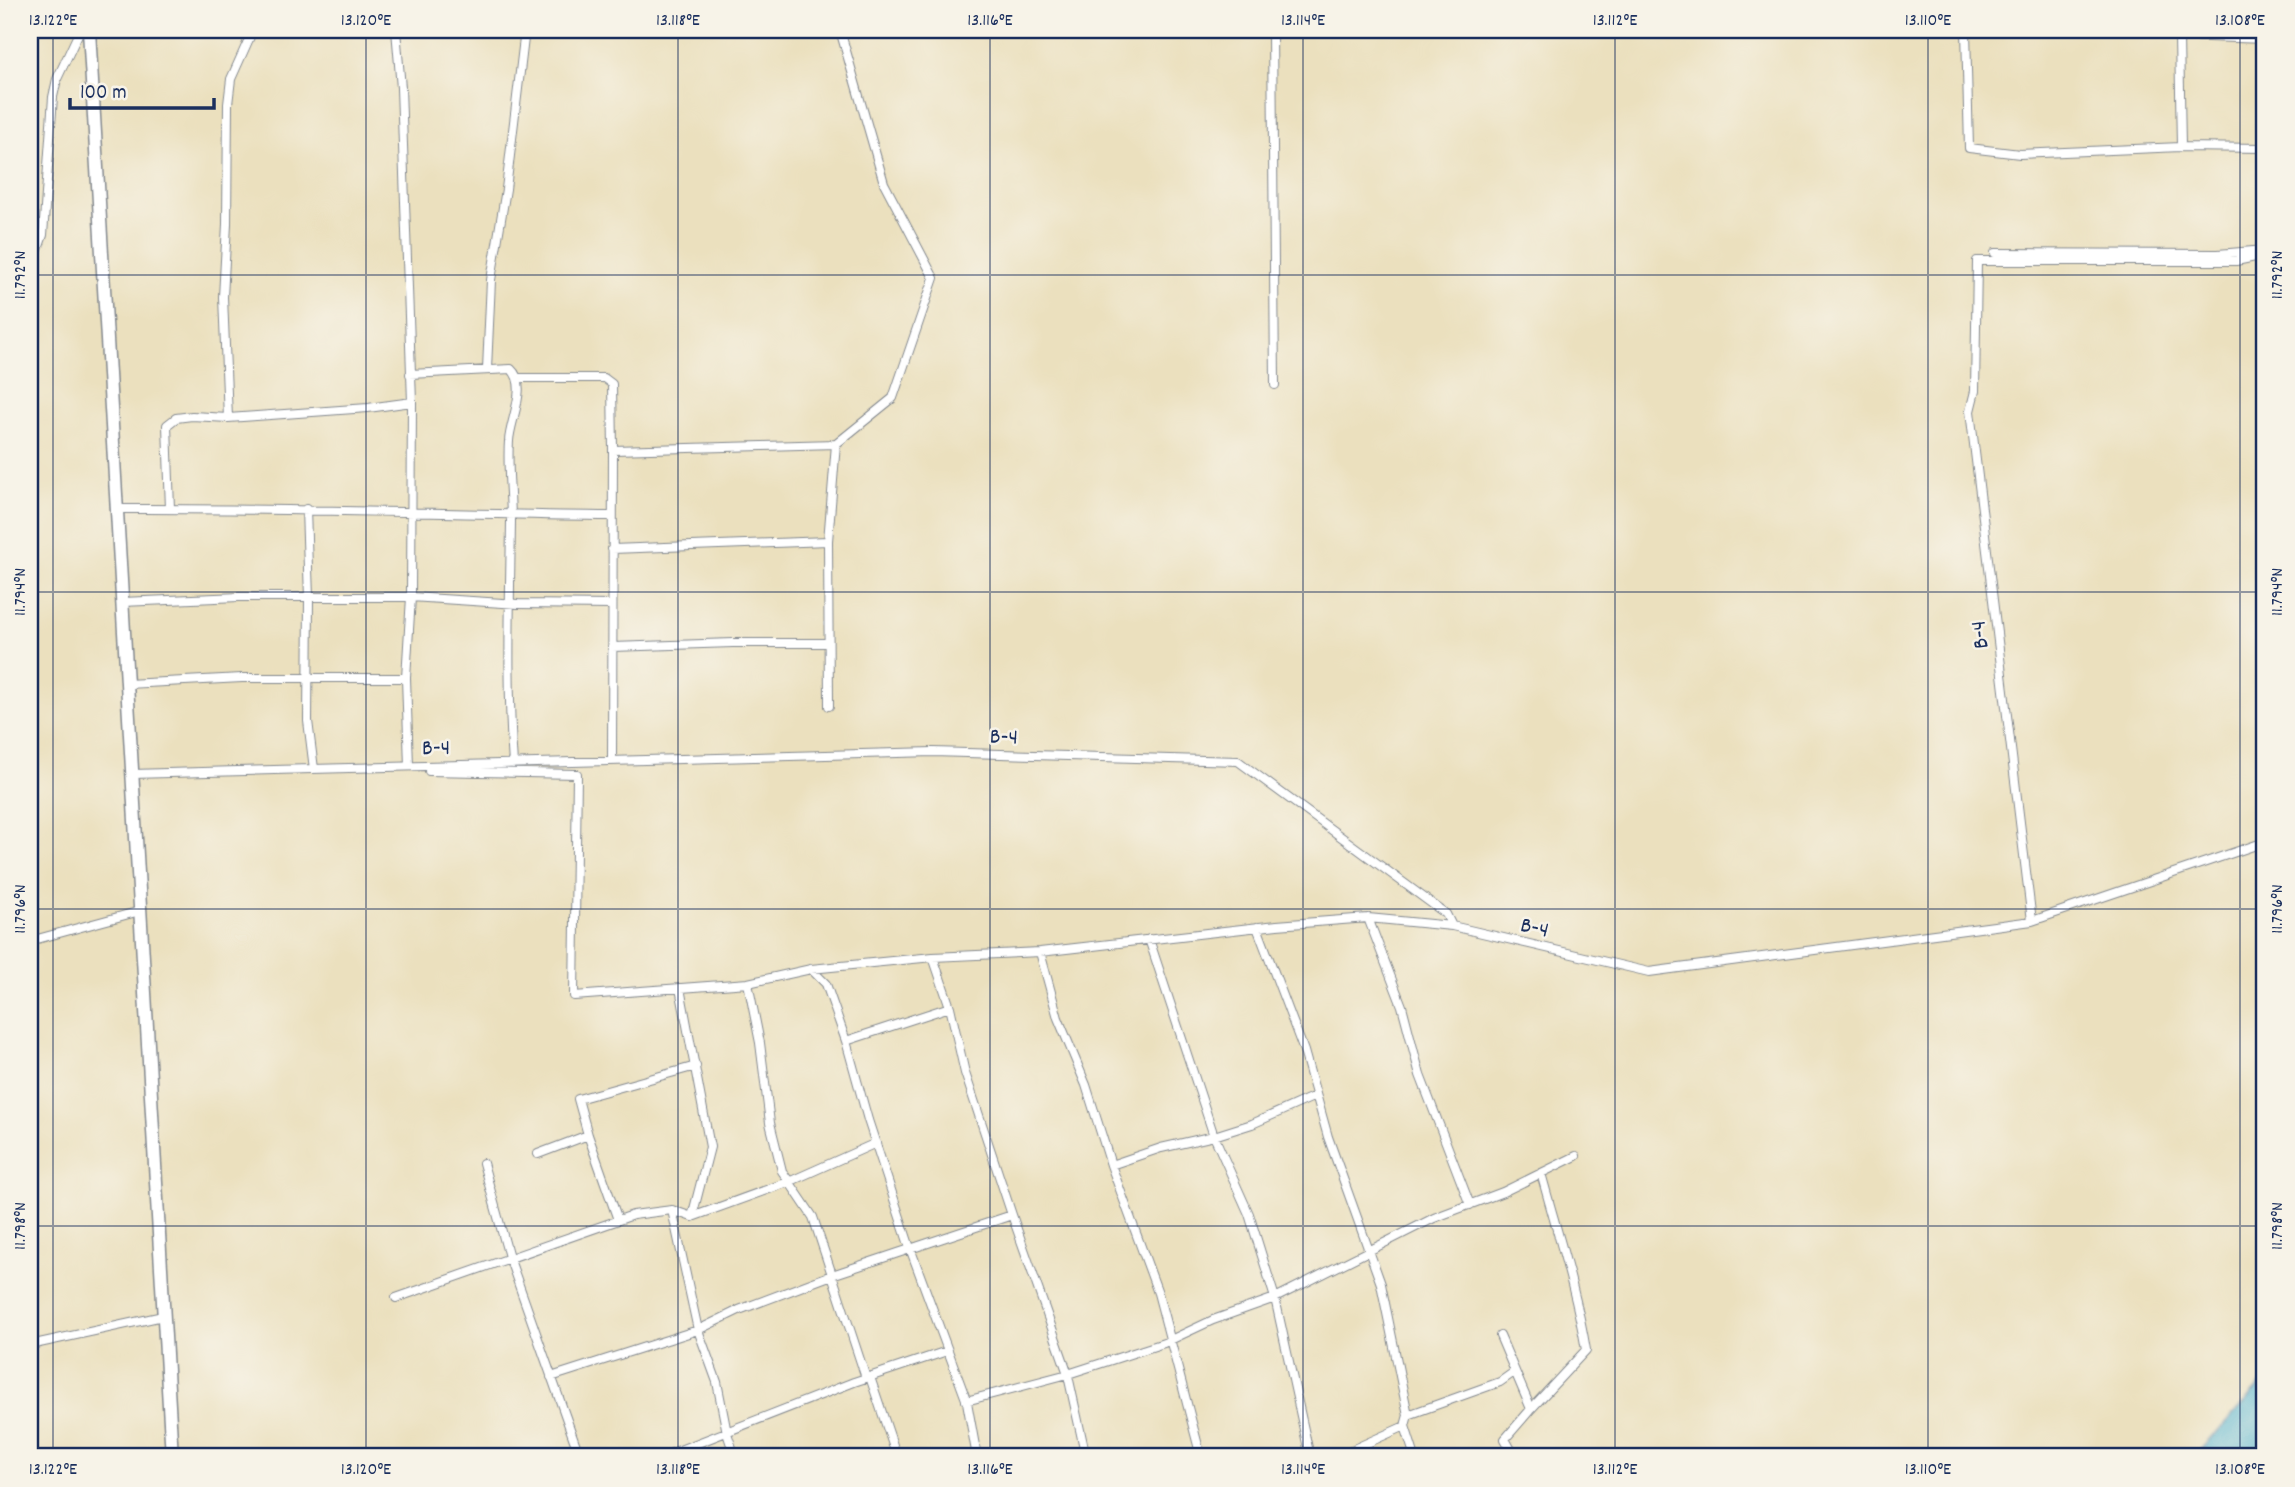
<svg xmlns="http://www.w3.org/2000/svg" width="2295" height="1487" font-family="Dekko,sans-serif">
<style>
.water{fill:#4db0cc;stroke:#347095;stroke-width:2}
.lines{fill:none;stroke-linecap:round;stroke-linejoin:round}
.minor-casing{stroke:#83888e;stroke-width:10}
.trunk-casing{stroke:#83888e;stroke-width:15}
.minor{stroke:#fff;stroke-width:8}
.trunk{stroke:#fff;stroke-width:12}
.ticks{fill:none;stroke:#1b2f5e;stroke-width:2;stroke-opacity:0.45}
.labels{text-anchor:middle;stroke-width:5;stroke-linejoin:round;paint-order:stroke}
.street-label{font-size:23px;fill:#1b2f5e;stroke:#f7f3e8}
.neatline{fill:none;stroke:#1b2f5e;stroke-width:2.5}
.ticks-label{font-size:18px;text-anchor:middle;fill:#1b2f5e}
</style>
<rect width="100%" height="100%" fill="#f7f3e8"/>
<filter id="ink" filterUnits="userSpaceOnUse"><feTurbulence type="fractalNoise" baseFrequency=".0143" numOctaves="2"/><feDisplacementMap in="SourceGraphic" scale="14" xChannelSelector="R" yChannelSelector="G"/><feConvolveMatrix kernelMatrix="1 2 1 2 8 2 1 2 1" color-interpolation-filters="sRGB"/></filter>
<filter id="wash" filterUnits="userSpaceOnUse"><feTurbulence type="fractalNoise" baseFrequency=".00686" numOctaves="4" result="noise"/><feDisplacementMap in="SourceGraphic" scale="28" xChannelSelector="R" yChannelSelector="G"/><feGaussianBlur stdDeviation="1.57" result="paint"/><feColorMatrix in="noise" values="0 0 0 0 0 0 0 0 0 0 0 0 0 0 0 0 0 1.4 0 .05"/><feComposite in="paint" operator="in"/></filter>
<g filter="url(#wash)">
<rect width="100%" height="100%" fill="#ebe0be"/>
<path class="water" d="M2265,1380V1457H2195Z"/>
</g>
<g filter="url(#ink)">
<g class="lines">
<g class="minor-casing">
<path id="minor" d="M396,30L401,88L412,402L411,597L406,678L409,766
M1272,30L1275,385
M1966,30L1969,148L2020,154L2181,147
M2265,39L2179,36L2181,147L2265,148
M1995,253L2218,254L2265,250
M30,272L43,235L53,97L57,79L80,30
M487,369L491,280L506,189L525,30
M410,374L511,369C529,385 510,420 509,441C507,467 511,495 511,521C510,602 507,683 513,764
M517,378H604L612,384L613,450
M228,418L223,297L227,224L228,104L231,79L253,30
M117,509C282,508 446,514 611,516
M170,509L167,425L176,418L192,416L228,418L368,408L412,402
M306,509L309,598L308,721L314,769
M612,549L828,541
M122,602L239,597H411L518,604L612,605
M612,647L733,643H828
M127,684L242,678H406
M829,706L828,541L836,444
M612,761L613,450L836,444L893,398L934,278L884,183L840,30
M429,771L577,774L574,996L748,983L811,969L933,957L1040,952L1277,925L1368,918L1452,926
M132,774L933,752L1238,761L1446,914L1452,926L1649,972L2032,921L1970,411L1975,391L1977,261H2236L2265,255
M1368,918L1402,1006L1420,1075L1470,1205
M2032,921L2265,842
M1257,927L1304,1051L1328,1137L1381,1284L1408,1415L1405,1426L1415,1457
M1149,939L1214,1136L1249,1214L1275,1298L1310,1457
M30,941L140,911
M1040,952L1058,1018L1086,1085L1111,1165L1158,1293L1201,1457
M933,957L950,1007L965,1073L1012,1215L1067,1371L1086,1457
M811,969L826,984L846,1041L868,1120L910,1248L967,1402L977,1457
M748,983L760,1043L770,1123L782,1171L813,1217L866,1378
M680,988L710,1147L692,1217
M846,1041L950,1007
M538,1154L588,1135
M483,1163L509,1257L580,1457
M1111,1165L1161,1148L1214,1136L1252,1124L1315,1096
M672,1210L698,1330L717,1382L727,1433L735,1457
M618,1220L588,1135L578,1099L696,1066
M396,1298L633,1215L672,1210L692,1217L791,1181L876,1143
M1500,1336L1531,1409L1505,1439L1515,1457
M30,1345L163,1316
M551,1377L698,1330L739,1310L832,1275L1012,1215
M870,1377L897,1457
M966,1401L1068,1374L1164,1343L1213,1320L1275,1298L1434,1218L1503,1192L1576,1156
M1531,1409L1586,1350C1576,1290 1557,1232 1541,1173
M1408,1415L1500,1382L1514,1372
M662,1457L854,1382L947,1351
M1336,1457L1405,1426"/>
</g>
<g class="trunk-casing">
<path id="trunk" d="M89,30L172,1457"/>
</g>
<use href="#minor" class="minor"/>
<use href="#trunk" class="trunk"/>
</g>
</g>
<path class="ticks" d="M53,30V1457M366,30V1457M678,30V1457M990,30V1457M1303,30V1457M1615,30V1457M1928,30V1457M2240,30V1457M30,275H2265M30,592H2265M30,909H2265M30,1226H2265"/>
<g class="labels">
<g class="street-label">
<text transform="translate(1978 635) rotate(-97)" y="8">B-4</text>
<text transform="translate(1004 735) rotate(2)" y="8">B-4</text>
<text transform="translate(436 746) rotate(-1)" y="8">B-4</text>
<text transform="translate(1535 926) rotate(13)" y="8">B-4</text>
</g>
</g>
<rect width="2295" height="1487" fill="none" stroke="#f7f3e8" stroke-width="77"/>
<path d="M70 98v10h144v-10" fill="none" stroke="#1b2f5e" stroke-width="3.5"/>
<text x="80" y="98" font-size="21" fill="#1b2f5e" stroke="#f7f3e8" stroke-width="5" paint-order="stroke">100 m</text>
<rect x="38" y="38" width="2218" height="1410" class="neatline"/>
<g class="ticks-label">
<text x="53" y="25">13.122°E</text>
<text x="366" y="25">13.120°E</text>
<text x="678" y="25">13.118°E</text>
<text x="990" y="25">13.116°E</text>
<text x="1303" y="25">13.114°E</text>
<text x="1615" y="25">13.112°E</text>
<text x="1928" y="25">13.110°E</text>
<text x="2240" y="25">13.108°E</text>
<text transform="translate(2276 275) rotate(-90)" y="6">11.792°N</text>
<text transform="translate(19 275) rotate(-90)" y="6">11.792°N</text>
<text transform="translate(2276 592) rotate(-90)" y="6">11.794°N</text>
<text transform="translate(19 592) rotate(-90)" y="6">11.794°N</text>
<text transform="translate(2276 909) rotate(-90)" y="6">11.796°N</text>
<text transform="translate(19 909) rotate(-90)" y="6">11.796°N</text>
<text transform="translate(2276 1226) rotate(-90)" y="6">11.798°N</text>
<text transform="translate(19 1226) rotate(-90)" y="6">11.798°N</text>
<text x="53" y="1474">13.122°E</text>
<text x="366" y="1474">13.120°E</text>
<text x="678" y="1474">13.118°E</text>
<text x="990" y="1474">13.116°E</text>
<text x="1303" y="1474">13.114°E</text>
<text x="1615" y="1474">13.112°E</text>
<text x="1928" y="1474">13.110°E</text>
<text x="2240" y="1474">13.108°E</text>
</g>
</svg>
